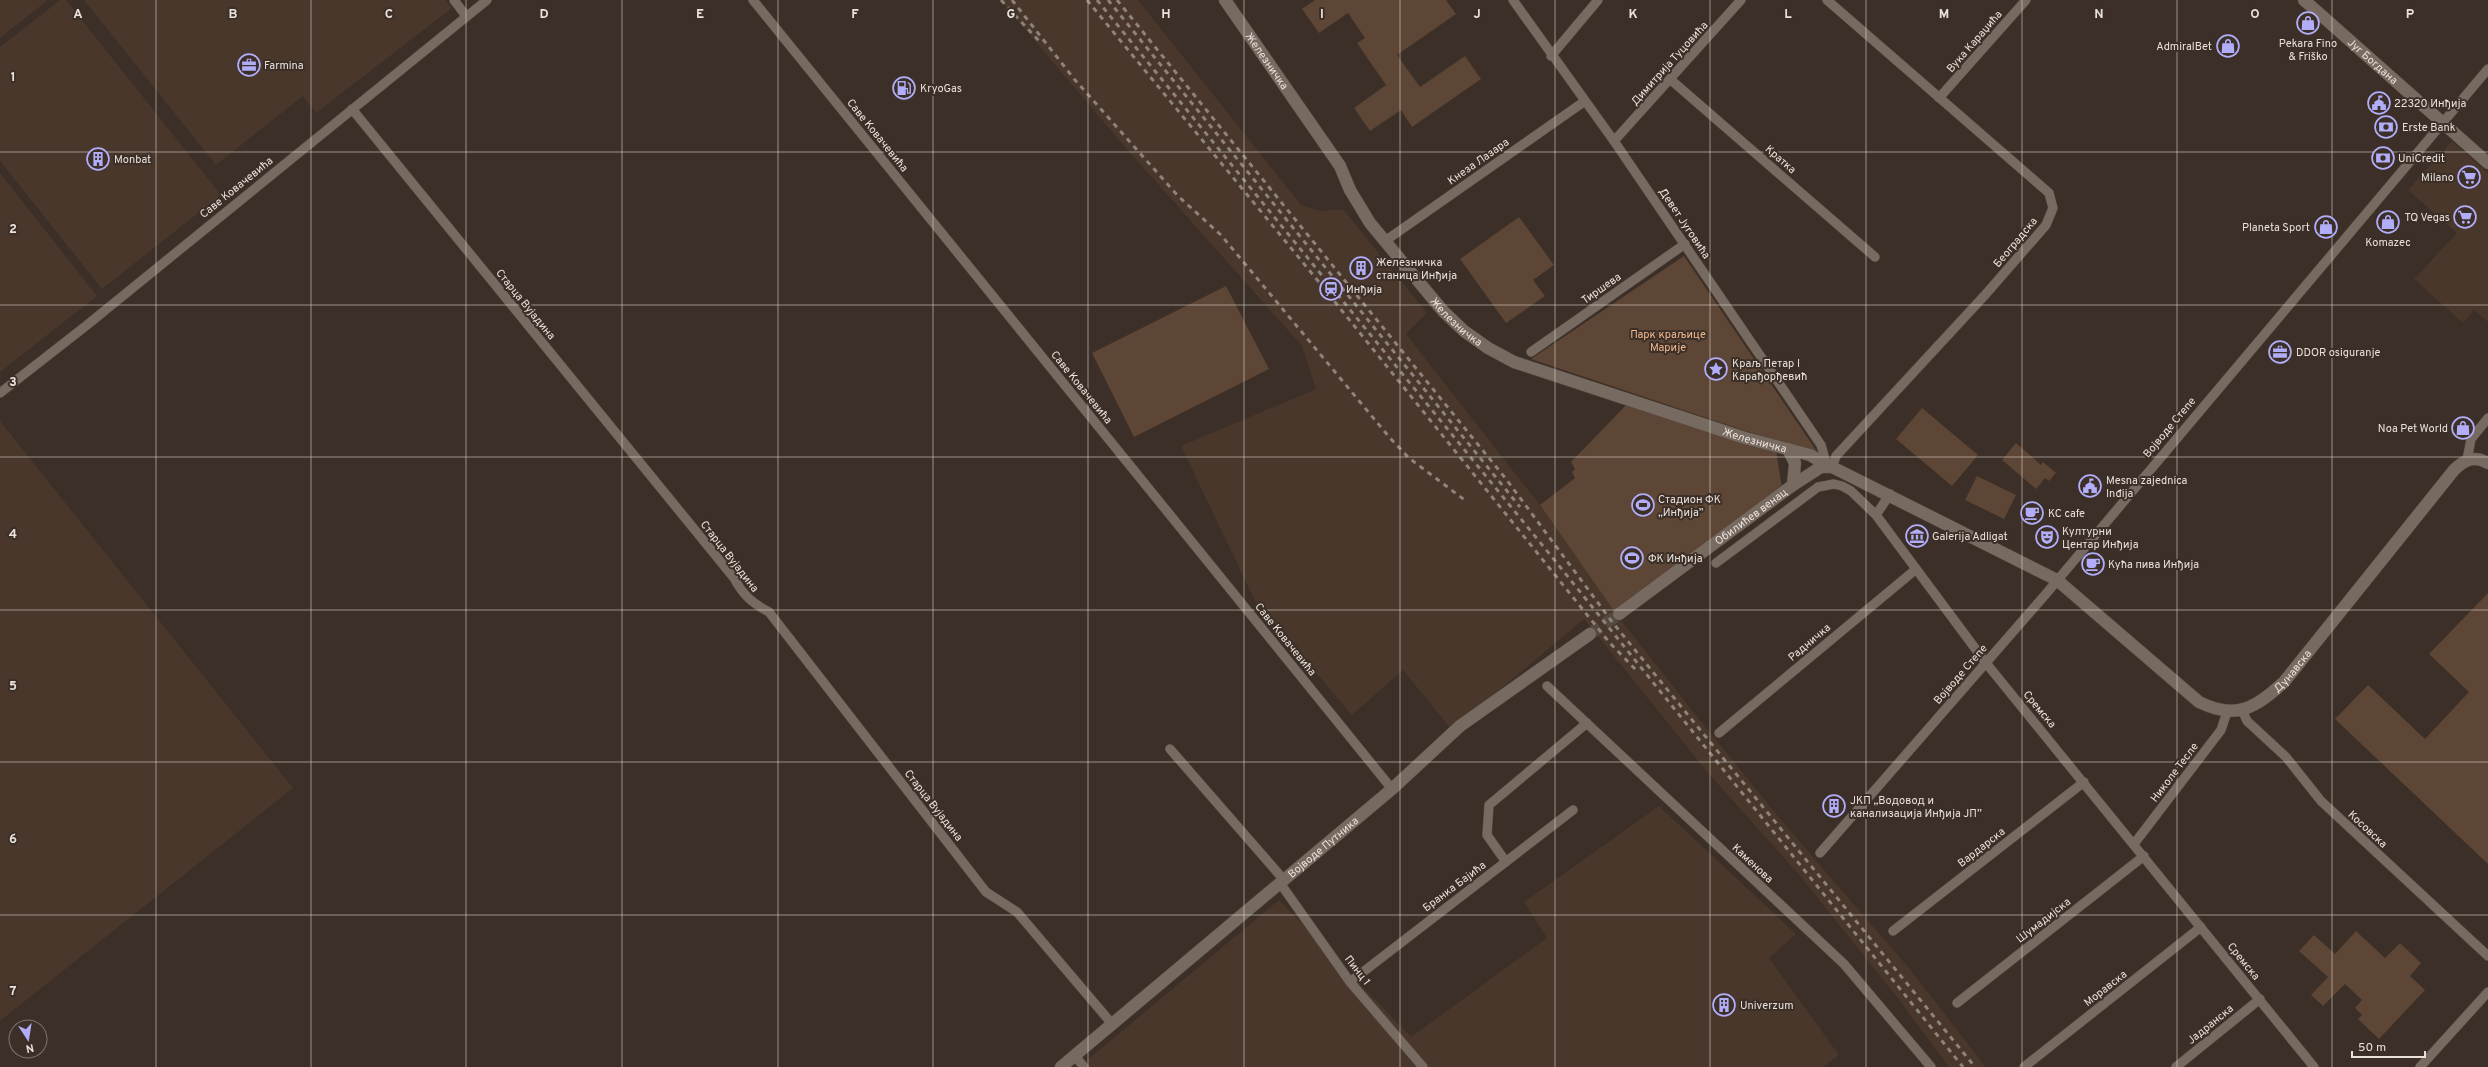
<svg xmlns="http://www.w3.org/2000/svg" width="2488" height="1067" font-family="Overpass,sans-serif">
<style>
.built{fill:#48372a}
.green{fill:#5d4635}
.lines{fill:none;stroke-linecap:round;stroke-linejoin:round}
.secondary-tunnel{stroke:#554a42;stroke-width:12;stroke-dasharray:12 6;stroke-linecap:butt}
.street-casing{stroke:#564c44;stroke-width:10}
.secondary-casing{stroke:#564c44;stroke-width:13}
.street{stroke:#776a60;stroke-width:9}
.secondary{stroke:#776a60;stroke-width:12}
.rail{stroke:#8d837c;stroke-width:3;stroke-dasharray:5 5;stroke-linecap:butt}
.grid{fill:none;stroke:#e9e1db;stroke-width:1;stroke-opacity:0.55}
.labels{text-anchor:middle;stroke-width:4;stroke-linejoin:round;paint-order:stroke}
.street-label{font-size:11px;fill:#e9e1db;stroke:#3b2f27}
.poi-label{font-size:11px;fill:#e9e1db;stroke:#3b2f27;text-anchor:start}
.park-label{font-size:11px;fill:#f1b88e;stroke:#3b2f27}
.grid-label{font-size:13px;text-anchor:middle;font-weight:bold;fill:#e9e1db;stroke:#3b2f27;stroke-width:4;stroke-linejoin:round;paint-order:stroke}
</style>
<rect width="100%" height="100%" fill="#3b2f27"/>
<path class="built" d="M0,0H48L0,38Z
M60,0H66L221,195L102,289L0,161V47Z
M84,0H445L452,8L316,113L303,96L216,165Z
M1000,0H1138L1301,205L1321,211L1343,209L1427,313L1406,334L1540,505L1614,611L1690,708L1787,827L1909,968L1986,1067H1949L1897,997L1800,876L1708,773L1584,619L1452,730L1403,670L1352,715L1255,601L1181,446L1316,389L1302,346L1124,146Z
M2452,141L2488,173V322L2474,310L2463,323L2414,279L2457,233L2408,190Z
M0,173L97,296L0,372Z
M0,421L293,788L0,1021Z
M1659,806L1796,934L1769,958L1839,1055L1823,1067H1079L1279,900L1411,1037L1547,938L1524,902Z"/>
<path class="green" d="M1315,0H1446L1456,14L1397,55L1420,87L1465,56L1481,79L1412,127L1401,110L1370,131L1354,108L1386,85L1357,43L1365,38L1348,13L1319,33L1302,9Z
M1519,217L1554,265L1533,280L1545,296L1506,323L1460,259Z
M1684,256L1820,456L1531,359Z
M1226,286L1269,369L1134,437L1092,353Z
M1630,401L1776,450L1782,488L1614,611L1540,505L1575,478L1572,472L1575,469L1571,462Z
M1922,408L1978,455L1952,486L1896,439Z
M2016,443L2041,465L2043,462L2056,473L2049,481L2045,478L2036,489L2002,460Z
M1977,476L2016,495L2004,519L1965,500Z
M2488,593V864L2335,719L2368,685L2425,739L2469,692L2429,654Z
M2356,931L2385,958L2400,943L2421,963L2410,976L2425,990L2379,1039L2358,1019L2362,1015L2355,1008L2362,1000L2345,984L2323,1006L2311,995L2328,977L2299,951L2314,935L2335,954Z"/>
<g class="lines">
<path class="secondary-tunnel" d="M1590,634L1619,614"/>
<g class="street-casing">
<path id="street" d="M454,0L466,16
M753,0L1392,789
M1513,0L1614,141L1821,445L1827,466
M1827,0L2049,193L2053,208L2046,225L1985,295L1836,456L1832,467
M1551,56L1598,0
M1671,80L1875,257
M1939,98L2026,0
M352,109L734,578C743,595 752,603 769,612L986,892L1017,912L1113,1025
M1614,141L1741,0
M1385,241L1585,101
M1531,352L1685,244
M0,393L87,325L487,0
M2467,460L2471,439L2488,418
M1876,515L1890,494
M1716,563L1818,487L1834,484L1842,486L1851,491L1876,515L1986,663L2314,1067
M1547,686L1844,964L1931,1067
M2242,710L2247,721L2286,757L2321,801L2488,956
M1719,733L1915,570
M1170,749L1284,880
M2134,844L2221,730L2227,712
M1820,853L2045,595L2488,69
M1506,862L1487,835L1489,805L1587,723
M1280,883L1350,982L1423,1067
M1893,931L2084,782
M1350,982L1573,810
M1957,1003L2144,856
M1075,1056L1084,1067
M2024,1067L2201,927
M2176,1067L2260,999
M2420,1067L2488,992"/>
</g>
<g class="secondary-casing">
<g id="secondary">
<path id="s1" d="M1225,0L1340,166L1350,190L1370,223L1443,311L1464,331L1488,348L1514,362L1745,438L1810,455L1817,459L1821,467"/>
<path id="s2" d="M2304,0L2488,163"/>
<path d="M1788,449L1795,463L1793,485"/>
<path id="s3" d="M1619,614L1793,485L1821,467H1832L2057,580L2199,702C2237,721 2256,707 2284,682L2454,470C2464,460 2474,455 2488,463"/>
<path id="s4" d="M1061,1067L1392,789L1460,726L1590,634"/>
</g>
</g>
<use href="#street" class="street"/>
<use href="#secondary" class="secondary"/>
<path class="rail" d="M1001,0L1040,42
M1012,0L1075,80L1178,196L1221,235L1390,438L1409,458L1466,501
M1087,0L1314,276L1609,642L1636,670
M1097,0L1552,557L1963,1067
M1108,0L1520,507
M1117,0L1506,479L1613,623L1975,1067"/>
</g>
<path class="grid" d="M156,0V1067M311,0V1067M466,0V1067M622,0V1067M778,0V1067M933,0V1067M1088,0V1067M1244,0V1067M1400,0V1067M1555,0V1067M1710,0V1067M1866,0V1067M2022,0V1067M2177,0V1067M2332,0V1067M0,152H2488M0,305H2488M0,457H2488M0,610H2488M0,762H2488M0,915H2488"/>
<defs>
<g id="shop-ring" transform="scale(1.15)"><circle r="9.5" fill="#3b2f27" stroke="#b2adf9" stroke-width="1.5"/><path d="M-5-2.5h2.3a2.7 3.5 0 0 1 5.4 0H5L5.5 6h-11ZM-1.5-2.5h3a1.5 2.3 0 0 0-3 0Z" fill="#b2adf9"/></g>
<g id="office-ring" transform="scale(1.15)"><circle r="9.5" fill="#3b2f27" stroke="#b2adf9" stroke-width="1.5"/><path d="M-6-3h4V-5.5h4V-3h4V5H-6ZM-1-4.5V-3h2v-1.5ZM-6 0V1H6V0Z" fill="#b2adf9"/></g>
<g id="fuel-ring" transform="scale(1.15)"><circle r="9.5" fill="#3b2f27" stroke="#b2adf9" stroke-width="1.5"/><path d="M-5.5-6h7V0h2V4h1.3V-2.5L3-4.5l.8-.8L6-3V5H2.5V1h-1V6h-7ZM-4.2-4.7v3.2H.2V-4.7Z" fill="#b2adf9"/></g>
<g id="civic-ring" transform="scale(1.15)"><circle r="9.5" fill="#3b2f27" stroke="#b2adf9" stroke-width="1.5"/><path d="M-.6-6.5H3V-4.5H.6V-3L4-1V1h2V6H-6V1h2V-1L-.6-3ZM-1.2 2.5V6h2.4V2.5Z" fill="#b2adf9"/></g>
<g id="bank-ring" transform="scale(1.15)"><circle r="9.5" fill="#3b2f27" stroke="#b2adf9" stroke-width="1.5"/><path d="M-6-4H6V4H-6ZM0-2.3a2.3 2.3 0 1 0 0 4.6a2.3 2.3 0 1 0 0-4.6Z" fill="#b2adf9"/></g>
<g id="building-ring" transform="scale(1.15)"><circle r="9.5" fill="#3b2f27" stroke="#b2adf9" stroke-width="1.5"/><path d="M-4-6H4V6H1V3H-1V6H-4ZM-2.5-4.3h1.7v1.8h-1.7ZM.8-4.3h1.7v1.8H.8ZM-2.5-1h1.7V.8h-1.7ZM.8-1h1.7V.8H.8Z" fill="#b2adf9"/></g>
<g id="supermarket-ring" transform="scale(1.15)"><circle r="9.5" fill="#3b2f27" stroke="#b2adf9" stroke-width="1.5"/><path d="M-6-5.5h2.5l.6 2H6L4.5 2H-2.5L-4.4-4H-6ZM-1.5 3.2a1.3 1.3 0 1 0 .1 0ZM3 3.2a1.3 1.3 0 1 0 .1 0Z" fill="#b2adf9"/></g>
<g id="station-ring" transform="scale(1.15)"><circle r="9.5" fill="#3b2f27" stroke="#b2adf9" stroke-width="1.5"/><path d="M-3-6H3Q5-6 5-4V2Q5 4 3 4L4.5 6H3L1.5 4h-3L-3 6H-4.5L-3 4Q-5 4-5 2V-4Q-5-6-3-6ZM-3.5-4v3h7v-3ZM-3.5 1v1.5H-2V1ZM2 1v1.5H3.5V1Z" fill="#b2adf9"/></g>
<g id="sight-ring" transform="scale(1.15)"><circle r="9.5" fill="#3b2f27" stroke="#b2adf9" stroke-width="1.5"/><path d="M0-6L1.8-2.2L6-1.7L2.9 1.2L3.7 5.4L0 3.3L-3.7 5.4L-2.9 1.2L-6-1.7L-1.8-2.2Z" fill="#b2adf9"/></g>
<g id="stadium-ring" transform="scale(1.15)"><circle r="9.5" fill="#3b2f27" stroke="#b2adf9" stroke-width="1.5"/><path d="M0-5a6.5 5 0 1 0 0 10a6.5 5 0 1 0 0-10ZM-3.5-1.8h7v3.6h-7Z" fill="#b2adf9"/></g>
<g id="cafe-ring" transform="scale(1.15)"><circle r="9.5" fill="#3b2f27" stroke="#b2adf9" stroke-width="1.5"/><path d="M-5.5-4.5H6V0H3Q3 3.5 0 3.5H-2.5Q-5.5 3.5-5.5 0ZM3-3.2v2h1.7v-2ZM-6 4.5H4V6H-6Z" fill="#b2adf9"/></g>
<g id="museum-ring" transform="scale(1.15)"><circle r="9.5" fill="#3b2f27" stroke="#b2adf9" stroke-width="1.5"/><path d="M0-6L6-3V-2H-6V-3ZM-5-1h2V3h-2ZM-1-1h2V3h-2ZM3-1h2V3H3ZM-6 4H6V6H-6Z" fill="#b2adf9"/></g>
<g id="theatre-ring" transform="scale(1.15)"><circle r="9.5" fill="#3b2f27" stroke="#b2adf9" stroke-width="1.5"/><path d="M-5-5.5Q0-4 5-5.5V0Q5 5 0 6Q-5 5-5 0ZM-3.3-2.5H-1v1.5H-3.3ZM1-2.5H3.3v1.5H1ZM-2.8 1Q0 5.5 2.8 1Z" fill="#b2adf9"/></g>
</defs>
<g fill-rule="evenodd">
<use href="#shop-ring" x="2308" y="23"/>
<use href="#shop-ring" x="2228" y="46"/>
<use href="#office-ring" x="249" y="65"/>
<use href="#fuel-ring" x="904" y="88"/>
<use href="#civic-ring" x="2379" y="103"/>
<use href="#bank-ring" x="2386" y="127"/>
<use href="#bank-ring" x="2383" y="158"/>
<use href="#building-ring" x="98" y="159"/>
<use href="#supermarket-ring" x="2469" y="177"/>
<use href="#supermarket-ring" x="2465" y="217"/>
<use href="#shop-ring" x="2388" y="222"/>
<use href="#shop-ring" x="2326" y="227"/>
<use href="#building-ring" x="1361" y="268"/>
<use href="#station-ring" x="1331" y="289"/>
<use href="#office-ring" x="2280" y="352"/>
<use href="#sight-ring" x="1716" y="369"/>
<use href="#shop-ring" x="2463" y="428"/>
<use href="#civic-ring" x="2090" y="486"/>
<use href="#stadium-ring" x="1643" y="505"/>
<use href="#cafe-ring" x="2032" y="513"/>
<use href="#museum-ring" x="1917" y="536"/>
<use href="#theatre-ring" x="2047" y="537"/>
<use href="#stadium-ring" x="1632" y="558"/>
<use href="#cafe-ring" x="2093" y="564"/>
<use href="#building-ring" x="1834" y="806"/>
<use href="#building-ring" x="1724" y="1005"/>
</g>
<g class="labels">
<g class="street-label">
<text transform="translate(1974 41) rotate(-49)" y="4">Вука Караџића</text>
<text dy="4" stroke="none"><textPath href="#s1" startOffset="74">Железничка</textPath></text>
<text dy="4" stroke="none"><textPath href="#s2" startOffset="92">Југ Богдана</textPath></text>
<text transform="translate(1669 63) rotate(-48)" y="4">Димитрија Туцовића</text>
<text transform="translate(878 135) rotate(51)" y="4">Саве Ковачевића</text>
<text transform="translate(1781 159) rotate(41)" y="4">Кратка</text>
<text transform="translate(1478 161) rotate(-35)" y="4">Кнеза Лазара</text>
<text transform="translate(236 187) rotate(-39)" y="4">Саве Ковачевића</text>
<text transform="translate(1685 223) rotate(56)" y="4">Девет Југовића</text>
<text transform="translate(2015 242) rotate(-50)" y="4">Београдска</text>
<text transform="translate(1601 288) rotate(-35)" y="4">Тиршева</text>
<text transform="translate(526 304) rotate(51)" y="4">Старца Вујадина</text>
<text dy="4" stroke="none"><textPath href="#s1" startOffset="398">Железничка</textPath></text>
<text transform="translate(1082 387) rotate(51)" y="4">Саве Ковачевића</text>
<text transform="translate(2169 427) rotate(-50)" y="4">Војводе Степе</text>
<text dy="4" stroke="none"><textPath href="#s1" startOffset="722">Железничка</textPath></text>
<text dy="4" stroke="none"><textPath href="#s3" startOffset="164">Обилићев венац</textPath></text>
<text transform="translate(730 556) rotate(52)" y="4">Старца Вујадина</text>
<text transform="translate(1286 639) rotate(51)" y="4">Саве Ковачевића</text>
<text transform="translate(1809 642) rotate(-40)" y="4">Радничка</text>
<text dy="4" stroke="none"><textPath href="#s3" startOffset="809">Дунавска</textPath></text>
<text transform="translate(1960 674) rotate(-49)" y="4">Војводе Степе</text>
<text transform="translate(2040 709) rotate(50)" y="4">Сремска</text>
<text transform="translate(2174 772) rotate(-53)" y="4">Николе Тесле</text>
<text transform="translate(934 805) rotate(52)" y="4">Старца Вујадина</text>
<text transform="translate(2368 829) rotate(43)" y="4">Косовска</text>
<text dy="4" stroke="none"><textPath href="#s4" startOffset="342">Војводе Путника</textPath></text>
<text transform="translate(1981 847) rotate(-38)" y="4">Вардарска</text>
<text transform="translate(1753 863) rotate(43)" y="4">Каменова</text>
<text transform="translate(1454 886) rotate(-37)" y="4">Бранка Бајића</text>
<text transform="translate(2043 920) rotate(-38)" y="4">Шумадијска</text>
<text transform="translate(2244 961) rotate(51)" y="4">Сремска</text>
<text transform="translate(1358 970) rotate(52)" y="4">Пинц 1</text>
<text transform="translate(2105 988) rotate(-38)" y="4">Моравска</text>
<text transform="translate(2210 1024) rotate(-39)" y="4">Јадранска</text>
</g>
<g class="poi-label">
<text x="2308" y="47" text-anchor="middle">Pekara Fino<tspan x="2308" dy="13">&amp; Friško</tspan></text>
<text x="2212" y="50" text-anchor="end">AdmiralBet</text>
<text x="264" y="69">Farmina</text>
<text x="920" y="92">KryoGas</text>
<text x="2394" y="107">22320 Инђија</text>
<text x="2402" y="131">Erste Bank</text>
<text x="2398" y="162">UniCredit</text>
<text x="114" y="163">Monbat</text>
<text x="2454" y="181" text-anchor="end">Milano</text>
<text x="2450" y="221" text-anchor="end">TQ Vegas</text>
<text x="2310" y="231" text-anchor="end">Planeta Sport</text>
<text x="2388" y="246" text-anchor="middle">Komazec</text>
<text x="1376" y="266">Железничка<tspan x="1376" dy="13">станица Инђија</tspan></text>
<text x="1346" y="293">Инђија</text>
<text x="2296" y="356">DDOR osiguranje</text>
<text x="1732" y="367">Краљ Петар I<tspan x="1732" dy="13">Карађорђевић</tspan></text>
<text x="2448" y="432" text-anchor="end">Noa Pet World</text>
<text x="2106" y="484">Mesna zajednica<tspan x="2106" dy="13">Inđija</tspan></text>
<text x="1658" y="503">Стадион ФК<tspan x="1658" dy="13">„Инђија”</tspan></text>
<text x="2048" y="517">KC cafe</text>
<text x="2062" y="535">Културни<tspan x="2062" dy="13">Центар Инђија</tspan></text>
<text x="1932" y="540">Galerija Adligat</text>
<text x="1648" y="562">ФК Инђија</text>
<text x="2108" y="568">Кућа пива Инђија</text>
<text x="1850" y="804">ЈКП „Водовод и<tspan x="1850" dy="13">канализација Инђија ЈП”</tspan></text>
<text x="1740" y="1009">Univerzum</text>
</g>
<g class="park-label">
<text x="1668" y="338">Парк краљице<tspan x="1668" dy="13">Марије</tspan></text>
</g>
</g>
<g class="grid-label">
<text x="78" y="18">A</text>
<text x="233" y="18">B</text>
<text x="389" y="18">C</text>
<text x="544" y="18">D</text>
<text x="700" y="18">E</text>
<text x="855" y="18">F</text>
<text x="1011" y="18">G</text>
<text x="1166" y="18">H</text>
<text x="1322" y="18">I</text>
<text x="1477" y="18">J</text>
<text x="1633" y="18">K</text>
<text x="1788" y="18">L</text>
<text x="1944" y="18">M</text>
<text x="2099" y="18">N</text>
<text x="2255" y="18">O</text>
<text x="2410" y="18">P</text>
<text x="13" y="81">1</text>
<text x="13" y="233">2</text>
<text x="13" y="386">3</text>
<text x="13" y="538">4</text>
<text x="13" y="690">5</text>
<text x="13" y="843">6</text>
<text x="13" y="995">7</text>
</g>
<g transform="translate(28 1039) rotate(168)"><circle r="19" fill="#3b2f27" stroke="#81766f"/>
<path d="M0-3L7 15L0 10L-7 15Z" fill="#b2adf9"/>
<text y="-6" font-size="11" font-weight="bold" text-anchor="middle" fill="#e9e1db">N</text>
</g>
<path d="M2352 1051v6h73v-6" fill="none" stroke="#e9e1db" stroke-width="2"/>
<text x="2358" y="1051" font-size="12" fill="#e9e1db" stroke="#3b2f27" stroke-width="3" paint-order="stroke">50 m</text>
</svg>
